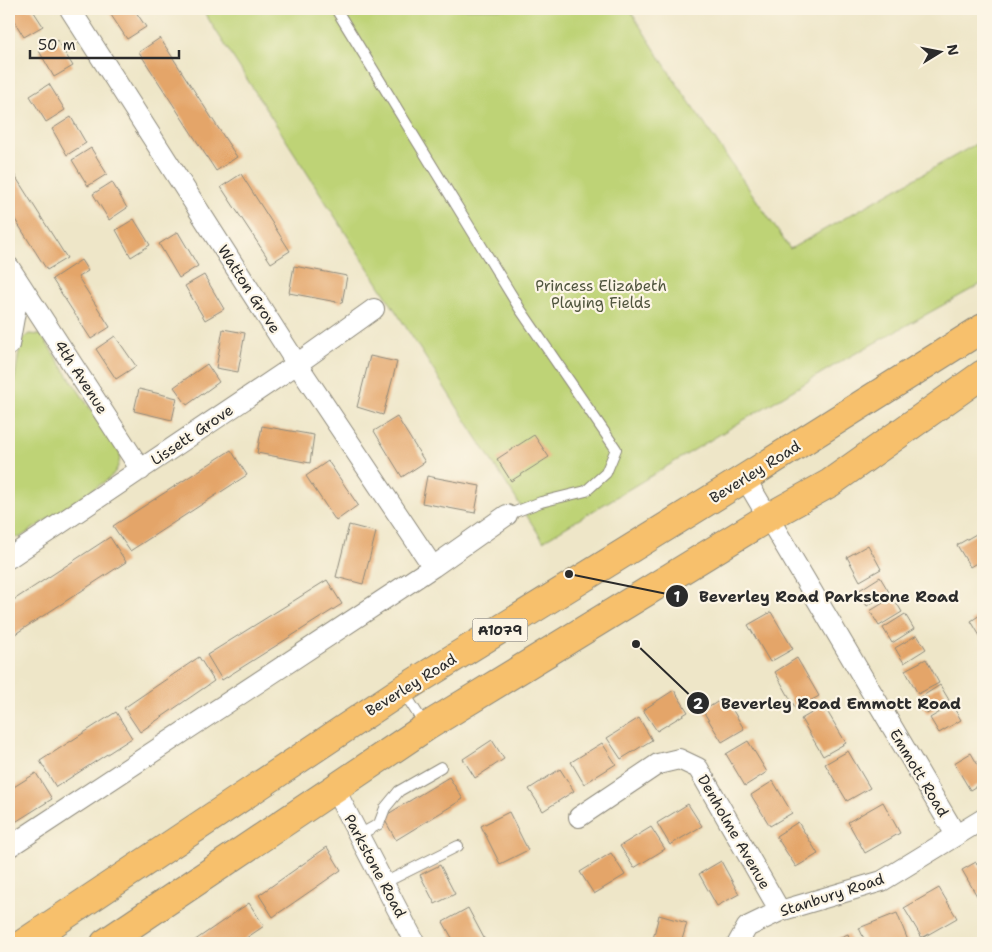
<svg xmlns="http://www.w3.org/2000/svg" width="992" height="952" font-family="'Shantell Sans',sans-serif">
<style>
.green{fill:#bed376;stroke:#747f50}
.building{fill:#e4a569}
.lines{fill:none;stroke-linecap:round;stroke-linejoin:round}
.service-casing{stroke:#8c887a;stroke-width:12}
.minor-casing{stroke:#8c887a;stroke-width:22}
.primary-casing{stroke:#8c887a;stroke-width:30}
.service{stroke:#fff;stroke-width:10}
.minor{stroke:#fff;stroke-width:20}
.primary{stroke:#f7c06c;stroke-width:28}
.labels{text-anchor:middle;stroke-width:4.5;stroke-linejoin:round;paint-order:stroke}
.shield{fill:#fcf5e5;stroke:#6a6863;stroke-width:1}
.shield-label{font-size:14px;font-weight:bold;fill:#2b2b2b}
.park-label{font-size:15px;fill:#50553e;stroke:#fcf5e5}
.street-label{font-size:15px;fill:#2b2b2b;stroke:#fcf5e5}
.leader{fill:none;stroke:#2b2b2b;stroke-width:2}
.callout-dot{fill:#2b2b2b;stroke:#fcf5e5;stroke-width:2}
.mark-label{font-size:15px;text-anchor:middle;font-weight:bold;fill:#fff}
.callout-label{font-size:16px;text-anchor:middle;font-weight:bold;fill:#2b2b2b;stroke:#fcf5e5;stroke-width:4.5;stroke-linejoin:round;paint-order:stroke}
</style>
<rect width="100%" height="100%" fill="#fcf5e5"/>
<filter id="ink" filterUnits="userSpaceOnUse"><feTurbulence type="fractalNoise" baseFrequency=".02" numOctaves="2"/><feDisplacementMap in="SourceGraphic" scale="10" xChannelSelector="R" yChannelSelector="G"/><feConvolveMatrix kernelMatrix="1 2 1 2 8 2 1 2 1" color-interpolation-filters="sRGB"/></filter>
<filter id="wash" filterUnits="userSpaceOnUse"><feTurbulence type="fractalNoise" baseFrequency=".0096" numOctaves="4" result="noise"/><feDisplacementMap in="SourceGraphic" scale="20" xChannelSelector="R" yChannelSelector="G"/><feGaussianBlur stdDeviation="1.12" result="paint"/><feColorMatrix in="noise" values="0 0 0 0 0 0 0 0 0 0 0 0 0 0 0 0 0 1.4 0 .05"/><feComposite in="paint" operator="in"/></filter>
<g filter="url(#wash)">
<rect width="100%" height="100%" fill="#eee6c8"/>
<path class="green" d="M202,9H629L673,78L790,249L983,140V283L840,362L543,541Z
M29,334L41,335L120,453C120,466 116,473 106,481L19,538L9,535V414L21,340Z"/>
<g id="blocks">
<path class="building" d="M9,9H32L43,26L24,37L9,13Z
M107,9H134L146,27L127,39Z
M160,38L237,157L216,171L139,52Z
M57,40L73,66L54,77L39,51Z
M49,84L65,110L46,122L30,96Z
M71,117L86,143L67,155L52,129Z
M91,148L107,174L88,186L72,160Z
M10,168L67,258L47,270L9,210V169Z
M241,174L290,251L271,263L221,187Z
M112,182L127,208L109,220L93,194Z
M134,219L150,245L131,257L116,230Z
M178,232L198,266L179,278L159,244Z
M81,260L88,271L78,277L110,327L91,339L52,279Z
M294,266L347,276L342,303L289,293Z
M204,275L224,309L205,320L185,286Z
M223,329L245,333L238,372L216,368Z
M115,336L136,366L116,379L96,349Z
M370,356L397,362L383,415L357,407Z
M207,364L219,382L187,405L174,387Z
M139,389L177,398L172,420L134,411Z
M397,417L425,462L402,477L374,431Z
M262,426L314,435L310,463L257,453Z
M534,435L549,457L511,481L497,459Z
M231,450L247,475L130,551L113,526Z
M328,461L358,505L336,521L306,476Z
M427,476L480,486L475,513L422,503Z
M349,525L376,532L363,584L336,577Z
M983,530V559L970,567L957,545Z
M110,537L126,562L9,638V603Z
M868,545L881,569L860,581L847,557Z
M880,577L889,592L867,606L858,591Z
M327,580L342,604L222,680L207,655Z
M893,597L902,612L879,626L870,611Z
M771,612L793,649L770,662L748,625Z
M983,613V641L971,621Z
M905,614L914,629L892,643L883,628Z
M917,635L926,649L904,663L895,648Z
M199,657L214,681L140,732L124,708Z
M797,658L819,696L796,709L775,672Z
M926,659L939,683L918,694L905,670Z
M940,685L949,700L927,714L918,699Z
M674,690L688,712L657,731L643,710Z
M725,697L744,729L722,742L703,711Z
M952,705L961,720L939,733L930,718Z
M824,706L846,743L823,756L801,719Z
M116,712L132,738L56,787L40,761Z
M639,718L652,740L621,759L607,738Z
M492,740L504,759L475,778L463,759Z
M748,741L767,772L745,786L726,754Z
M602,743L616,764L584,784L571,762Z
M848,751L870,788L847,801L825,764Z
M971,753L983,774V782L970,790L954,763Z
M560,769L574,791L543,811L529,789Z
M36,773L52,799L9,826V790Z
M449,777L463,799L396,840L383,817Z
M773,781L792,813L770,826L751,795Z
M883,802L900,833L865,853L848,822Z
M688,804L702,826L670,845L657,823Z
M509,812L528,850L500,864L481,826Z
M798,822L818,854L796,867L776,836Z
M651,827L665,849L634,868L620,846Z
M327,847L341,870L273,917L259,895Z
M611,853L625,875L594,894L580,872Z
M721,861L739,894L717,906L699,874Z
M976,862L983,874V892L977,896L962,870Z
M440,865L455,894L435,904L420,875Z
M939,888L957,918L922,938L904,908Z
M249,903L264,926L239,943H191Z
M468,908L485,940L479,943H455L443,922Z
M897,913L909,943H866L859,928Z
M659,915L687,923L681,943H652Z
M848,934L851,943H826Z"/>
</g>
</g>
<g filter="url(#ink)">
<use href="#blocks" fill-opacity="0" stroke="#8c887a" stroke-width="1"/>
<g class="lines">
<g class="service-casing">
<path id="service" d="M336,9L520,309L616,449L606,473L586,491L541,502L507,515
M403,691L426,727
M359,835L379,824L385,808L399,791L441,767
M384,883L458,846"/>
</g>
<g class="minor-casing">
<path id="minor" d="M70,9L297,364L433,567
M9,267L141,470
M9,345L20,284
M745,478L956,835
M9,558L297,364L374,309
M334,788L415,943
M579,817L658,764L679,759L698,768L780,911
M9,847L433,567L507,515
M738,943L747,927L780,911L882,881L983,819"/>
</g>
<g class="primary-casing">
<path id="primary" d="M24,943L402,690L745,478L983,328
M105,943L426,727L767,518L830,483L983,374"/>
</g>
<use href="#service" class="service"/>
<use href="#minor" class="minor"/>
<use href="#primary" class="primary"/>
</g>
</g>
<g class="labels">
<rect class="shield" x="472.5" y="618.5" width="55" height="23" rx="4"/>
<g class="shield-label">
<text x="500" y="635">A1079</text>
</g>
<g class="park-label">
<text x="601" y="291">Princess Elizabeth<tspan x="601" dy="17">Playing Fields</tspan></text>
</g>
<g class="street-label">
<text transform="translate(249 289) rotate(57)" y="5">Watton Grove</text>
<text transform="translate(81 377) rotate(57)" y="5">4th Avenue</text>
<text transform="translate(192 435) rotate(-34)" y="5">Lissett Grove</text>
<text transform="translate(755 472) rotate(-32)" y="5">Beverley Road</text>
<text transform="translate(411 685) rotate(-32)" y="5">Beverley Road</text>
<text transform="translate(919 773) rotate(59)" y="5">Emmott Road</text>
<text transform="translate(734 832) rotate(60)" y="5">Denholme Avenue</text>
<text transform="translate(375 866) rotate(62)" y="5">Parkstone Road</text>
<text transform="translate(832 895) rotate(-18)" y="5">Stanbury Road</text>
</g>
</g>
<path class="leader" d="M569 574L677 596M636 644L698 703"/>
<g class="callout-dot">
<circle cx="569" cy="574" r="5"/>
<circle cx="636" cy="644" r="5"/>
<circle cx="677" cy="596" r="12"/>
<circle cx="698" cy="703" r="12"/>
</g>
<g class="mark-label">
<text x="677" y="602">1</text>
<text x="698" y="709">2</text>
</g>
<g class="callout-label">
<text x="829" y="602">Beverley Road Parkstone Road</text>
<text x="841" y="709">Beverley Road Emmott Road</text>
</g>
<rect width="992" height="952" fill="none" stroke="#fcf5e5" stroke-width="30"/>
<g transform="translate(940 52) rotate(80)" stroke="#fcf5e5" stroke-width="4" paint-order="stroke">
<path d="M0-4L9 19L0 12L-9 19Z" fill="#2b2b2b"/>
<text y="-8" font-size="14" font-weight="bold" text-anchor="middle" fill="#2b2b2b">N</text>
</g>
<path d="M30 50v8h149v-8" fill="none" stroke="#2b2b2b" stroke-width="2.5"/>
<text x="38" y="50" font-size="15" fill="#2b2b2b" stroke="#fcf5e5" stroke-width="4" paint-order="stroke">50 m</text>
</svg>
